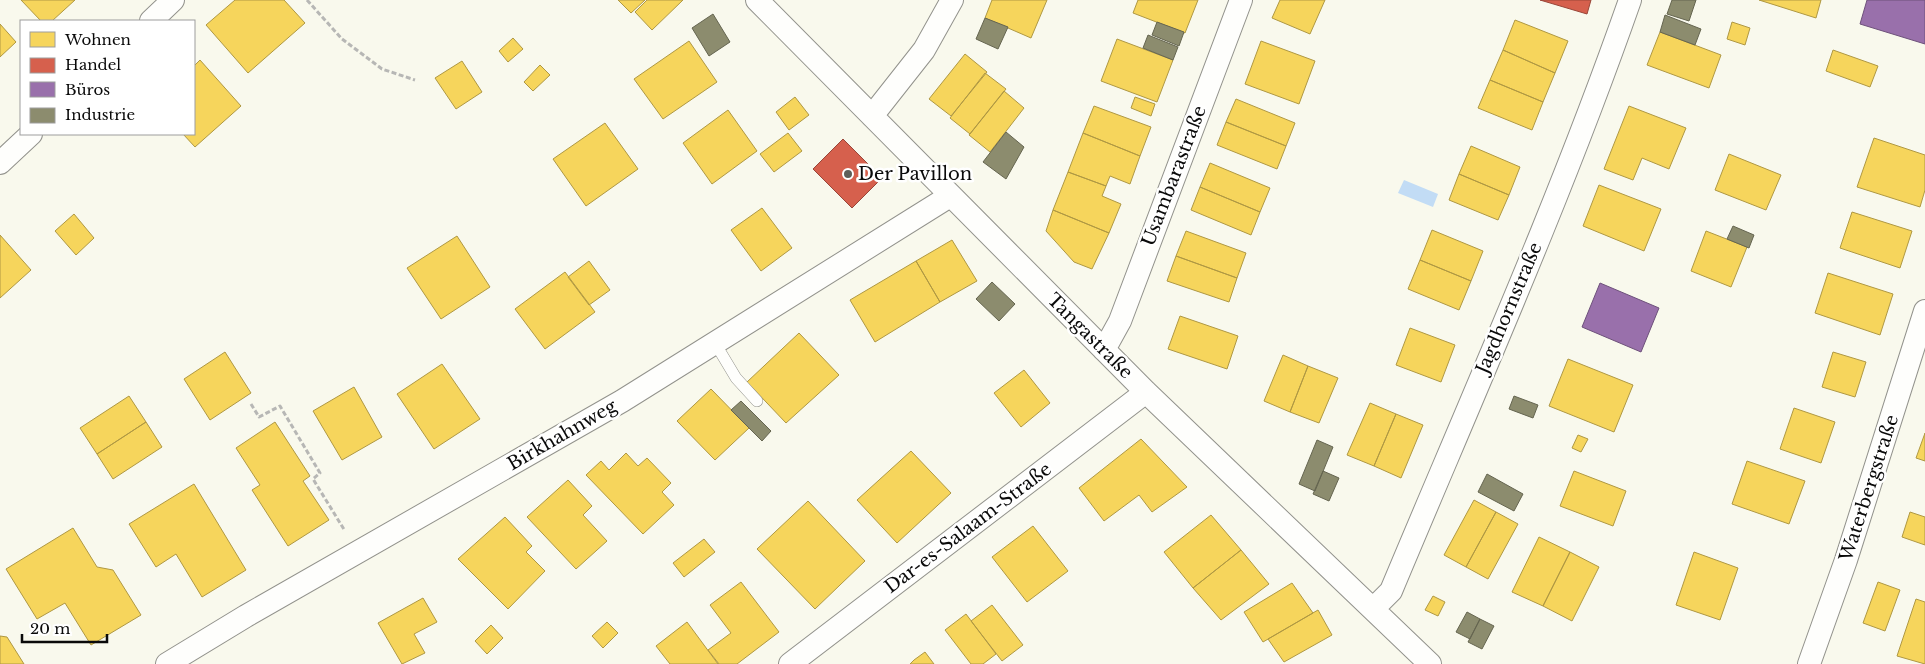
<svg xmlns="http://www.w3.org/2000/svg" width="1925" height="664" font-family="'Libre Baskerville',serif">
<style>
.water{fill:#c2dcf5}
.homes{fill:#f6d55c;stroke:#af9843}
.shops{fill:#d6604d;stroke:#994639}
.offices{fill:#9970ab;stroke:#6e517b}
.industry{fill:#8c8c6e;stroke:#656550}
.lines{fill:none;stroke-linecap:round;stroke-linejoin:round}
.lane-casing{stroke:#92928c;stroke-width:12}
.street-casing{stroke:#92928c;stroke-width:24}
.path{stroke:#b7b7b5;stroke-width:3;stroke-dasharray:5 2.5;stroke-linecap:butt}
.lane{stroke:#fefefc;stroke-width:11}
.street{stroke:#fefefc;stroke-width:22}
.poi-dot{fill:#5e5e59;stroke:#fff;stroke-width:2}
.labels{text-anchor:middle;stroke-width:5;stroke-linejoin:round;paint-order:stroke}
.poi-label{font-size:18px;fill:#0a0a0a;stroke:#fff;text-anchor:start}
.street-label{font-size:18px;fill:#0a0a0a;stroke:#fff}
</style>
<rect width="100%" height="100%" fill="#f9f9ed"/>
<path class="water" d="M1404,180L1438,194L1433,207L1398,193Z"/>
<path class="homes" d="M21,0H75L52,21H41Z
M235,0H284L305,23L248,73L206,25Z
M618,0H645L631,13Z
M647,0H683L652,30L635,12Z
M992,0H1047L1031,38L985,18Z
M1138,0H1198L1185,33L1133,13Z
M1280,0H1325L1310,34L1272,18Z
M1759,0H1821L1816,18Z
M1515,20L1568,41L1555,73L1503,50Z
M1732,22L1750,28L1745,45L1727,39Z
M0,24L16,42L0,57Z
M1660,32L1721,55L1709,88L1647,65Z
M513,38L523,49L508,62L499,51Z
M1117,39L1173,60L1157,102L1101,81Z
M689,41L717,82L663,119L634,79Z
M1261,41L1315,61L1299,104L1245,84Z
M1503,50L1555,73L1543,102L1490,80Z
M1833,50L1878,66L1870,87L1826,71Z
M965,54L987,72L951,116L929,99Z
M200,60L241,106L195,147L183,134H194V66Z
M462,61L482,92L456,109L435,78Z
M540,65L550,75L533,91L524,82Z
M985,73L1006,89L970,134L950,118Z
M1490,80L1543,102L1532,130L1478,108Z
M1004,91L1024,108L990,152L969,135Z
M795,97L809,115L789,130L776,112Z
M1135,97L1155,104L1151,116L1131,108Z
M1236,99L1295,123L1286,146L1226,122Z
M1094,106L1151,127L1140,156L1083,133Z
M1629,106L1686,128L1669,169L1642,158L1633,180L1604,169Z
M728,110L757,151L712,184L683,143Z
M1226,122L1286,146L1277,169L1217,145Z
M605,123L638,169L586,206L553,159Z
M788,133L802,151L774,172L760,154Z
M1083,133L1140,156L1130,184L1110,176L1106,186L1068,172Z
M1874,138L1925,155V190L1920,207L1857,187Z
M1471,146L1520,167L1509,195L1459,174Z
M1729,154L1781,175L1766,210L1715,190Z
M1210,163L1270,188L1260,212L1200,187Z
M1068,172L1106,186L1102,196L1121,204L1109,233L1053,210Z
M1459,174L1509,195L1498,220L1449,200Z
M1599,185L1661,209L1644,251L1583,226Z
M1200,187L1260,212L1251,235L1191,210Z
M762,208L792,248L761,271L731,230Z
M1053,210L1109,233L1092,269L1074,262L1046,231Z
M1852,212L1912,231L1900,268L1840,248Z
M74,214L94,238L76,255L55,231Z
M1432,230L1483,251L1471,281L1420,260Z
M1186,231L1246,253L1237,278L1176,256Z
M1706,231L1747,247L1731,287L1691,271Z
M0,235L31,270L0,298Z
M457,236L490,287L441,319L407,268Z
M952,240L977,281L940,302L916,261Z
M1176,256L1237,278L1229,302L1167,281Z
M1420,260L1471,281L1459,310L1408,289Z
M589,261L610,290L589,305L568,277Z
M916,261L940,302L875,342L850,300Z
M565,272L595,312L545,349L515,309Z
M1828,273L1893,294L1880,335L1815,313Z
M1180,316L1238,336L1227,369L1168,349Z
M1410,328L1455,345L1441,382L1396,365Z
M799,333L839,375L786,423L747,382Z
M225,352L251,393L210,420L184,379Z
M1833,352L1866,362L1855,397L1822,387Z
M1283,355L1308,366L1290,412L1264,401Z
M1568,359L1633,385L1614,432L1549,406Z
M442,364L480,419L434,449L397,394Z
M1308,366L1338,378L1319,423L1290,412Z
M1024,370L1050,403L1021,427L994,393Z
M354,387L382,437L342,460L313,411Z
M711,389L749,428L715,460L677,421Z
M129,396L146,422L97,454L80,428Z
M1370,403L1396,414L1374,466L1347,455Z
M1794,408L1835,422L1821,463L1780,449Z
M1396,414L1423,425L1401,478L1374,466Z
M146,422L162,447L113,479L97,454Z
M275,422L310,476L303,481L329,520L288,546L252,490L260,485L236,448Z
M1925,433V461L1916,458Z
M1578,435L1588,439L1581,452L1572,448Z
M1141,439L1187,487L1152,512L1139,495L1104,521L1079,488Z
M911,451L951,493L897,543L857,500Z
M626,453L638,466L647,458L671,483L662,492L674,505L643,534L586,475L601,461L609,470Z
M1747,461L1805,481L1789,524L1732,504Z
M1574,471L1626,491L1613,526L1560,506Z
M568,480L592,506L583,515L607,541L576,569L527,517Z
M194,484L246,570L202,597L176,554L156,567L129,524Z
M1474,500L1496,512L1466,567L1444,555Z
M808,501L865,561L815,609L757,549Z
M1496,512L1518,524L1488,579L1466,567Z
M1910,512L1925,517V545L1902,537Z
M1211,515L1241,550L1193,588L1164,552Z
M505,517L532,546L526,552L545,571L508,609L458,559Z
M1033,526L1068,571L1027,602L992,557Z
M73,528L97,567L113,570L141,615L91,645L65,603L37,619L6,569Z
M1539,537L1570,552L1543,606L1512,592Z
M704,539L715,552L684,577L673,563Z
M1241,550L1269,584L1221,620L1193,588Z
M1570,552L1599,567L1572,621L1543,606Z
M1694,552L1738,568L1720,620L1676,605Z
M741,582L779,632L737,664H719L708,650L731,633L710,605Z
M1878,582L1900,590L1885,631L1863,623Z
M1292,583L1313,613L1263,642L1244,612Z
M1433,596L1445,602L1438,616L1425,610Z
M423,598L437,622L414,634L425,653L402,664L378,623Z
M1916,599L1925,602V664L1897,656Z
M992,605L1023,645L1002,661L971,621Z
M1318,610L1332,635L1284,662L1268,639Z
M966,614L996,654L983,664H971L945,630Z
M607,622L618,633L603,648L592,636Z
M687,622L718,664H670L656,646Z
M491,625L503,638L487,654L475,641Z
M0,636L7,637L24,664H0Z
M925,652L934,664H910L914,660Z"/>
<path class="shops" d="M1540,0H1591L1587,14Z
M843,139L882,178L852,208L813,169Z"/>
<path class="offices" d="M1867,0H1925V44L1860,24Z
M1600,283L1659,308L1641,352L1582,327Z"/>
<path class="industry" d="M1672,0H1696L1689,21L1667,14Z
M713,14L730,42L709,56L692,28Z
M1665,15L1701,29L1695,45L1660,32Z
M985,18L1008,27L998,49L976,39Z
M1157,22L1184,32L1179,46L1152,35Z
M1148,35L1178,47L1173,60L1143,48Z
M1006,132L1024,147L1006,179L983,162Z
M1733,226L1754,235L1749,248L1727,239Z
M992,282L1015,304L999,321L976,299Z
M1514,396L1538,405L1533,418L1509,409Z
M741,401L771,431L762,441L731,410Z
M1317,440L1333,447L1315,491L1299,484Z
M1323,471L1339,478L1329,501L1313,494Z
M1487,474L1523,494L1514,511L1478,492Z
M1467,612L1480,619L1470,639L1456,632Z
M1480,619L1494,626L1482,649L1468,642Z"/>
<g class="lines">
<g class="lane-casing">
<path id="lane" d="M715,343L736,378L757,401"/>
</g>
<g class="street-casing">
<path id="street" d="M757,0L1146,392L1430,664
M151,21L173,0
M872,116L924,50L952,0
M0,163L31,134
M1104,350L1120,321L1241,0
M1373,609L1391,591C1473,395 1560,200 1630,0
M167,664L246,616L622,401L950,196
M790,664L1146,392
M1809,664L1846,560L1925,311"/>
</g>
<path class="path" d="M307,0L342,39L382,69L415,80
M251,404L259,417L280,406L320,473L313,479L345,531"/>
<use href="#lane" class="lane"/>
<use href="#street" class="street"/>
</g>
<circle class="poi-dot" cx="848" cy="174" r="5"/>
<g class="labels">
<g class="poi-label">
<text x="858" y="180">Der Pavillon</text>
</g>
<g class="street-label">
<text transform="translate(1174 176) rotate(-69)" y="6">Usambarastraße</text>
<text transform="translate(1509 308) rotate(-67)" y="6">Jagdhornstraße</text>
<text transform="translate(1090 336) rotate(45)" y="6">Tangastraße</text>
<text transform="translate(562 435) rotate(-30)" y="6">Birkhahnweg</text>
<text transform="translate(1869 488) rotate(-72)" y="6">Waterbergstraße</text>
<text transform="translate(968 528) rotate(-37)" y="6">Dar-es-Salaam-Straße</text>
</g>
</g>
<rect x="20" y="20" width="175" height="115" fill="#ffffff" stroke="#9d9d9d"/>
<rect x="30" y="32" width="25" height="15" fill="#f6d55c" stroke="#9d9d9d"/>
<text x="65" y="45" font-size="15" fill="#0a0a0a">Wohnen</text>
<rect x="30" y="58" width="25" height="15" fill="#d6604d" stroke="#9d9d9d"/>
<text x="65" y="70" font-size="15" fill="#0a0a0a">Handel</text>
<rect x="30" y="82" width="25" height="15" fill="#9970ab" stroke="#9d9d9d"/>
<text x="65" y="95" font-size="15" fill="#0a0a0a">Büros</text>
<rect x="30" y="108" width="25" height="15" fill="#8c8c6e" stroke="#9d9d9d"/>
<text x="65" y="120" font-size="15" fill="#0a0a0a">Industrie</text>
<path d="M22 634v8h85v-8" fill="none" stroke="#0a0a0a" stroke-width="2.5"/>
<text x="30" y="634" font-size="15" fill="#0a0a0a" stroke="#ffffff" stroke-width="4" paint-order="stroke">20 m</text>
</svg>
